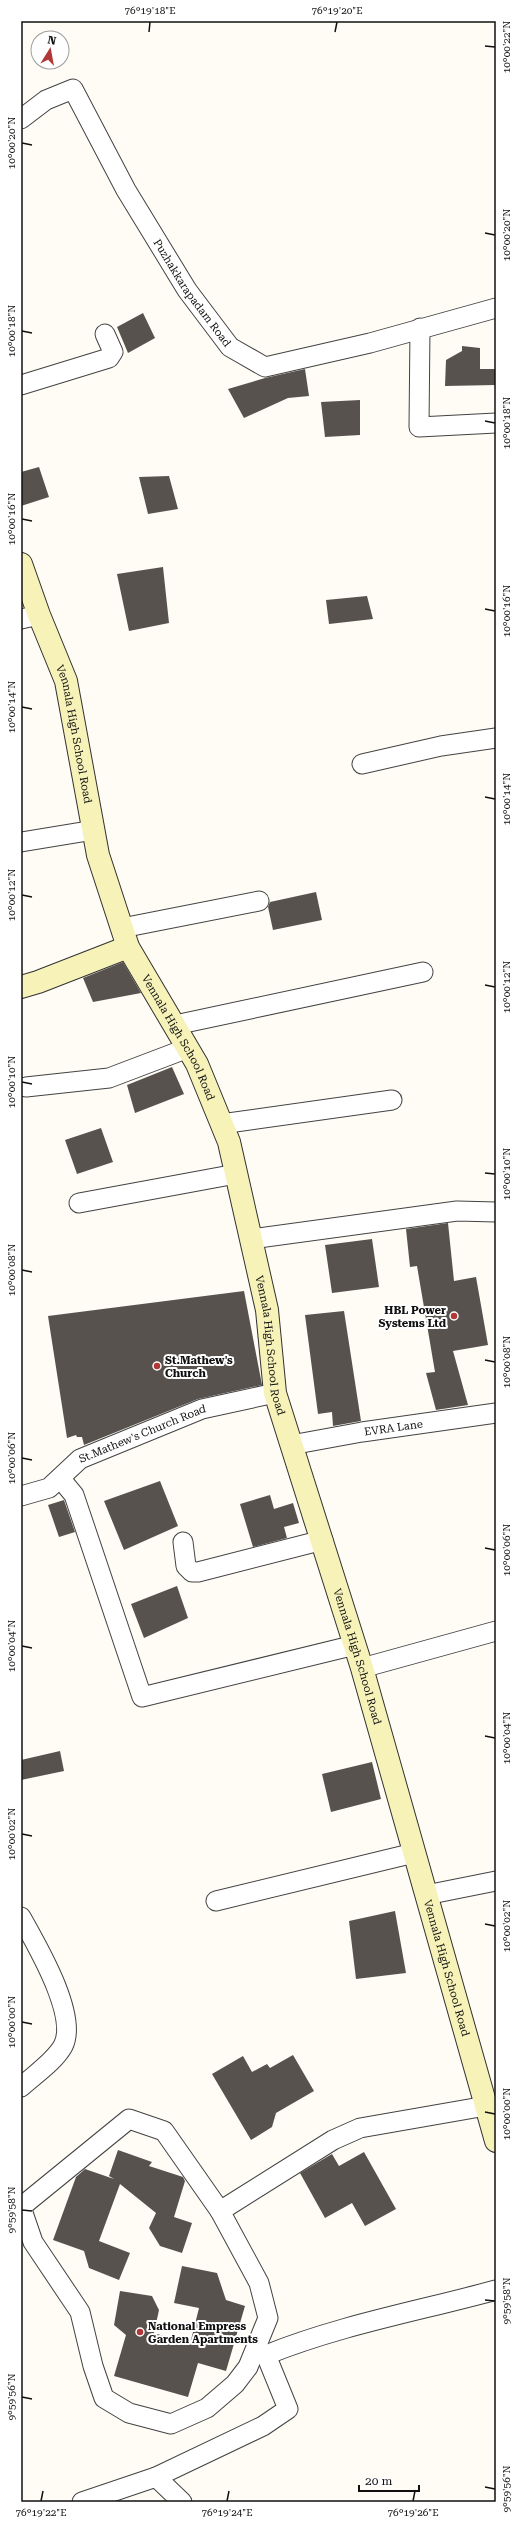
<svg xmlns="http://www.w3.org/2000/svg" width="517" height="2523" font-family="'Roboto Serif',serif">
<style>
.building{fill:#58524e}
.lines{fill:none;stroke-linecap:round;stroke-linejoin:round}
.street-casing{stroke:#434343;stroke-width:21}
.secondary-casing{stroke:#323232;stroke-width:24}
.street{stroke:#fff;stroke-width:19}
.secondary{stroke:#f6f2b8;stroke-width:22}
.ticks{fill:none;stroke:#101010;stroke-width:1.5}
.poi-dot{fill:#b03938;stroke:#fff;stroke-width:1.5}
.labels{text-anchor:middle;stroke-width:4;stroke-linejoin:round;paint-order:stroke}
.street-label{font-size:11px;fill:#101010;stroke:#fff}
.poi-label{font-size:11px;font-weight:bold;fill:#101010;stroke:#fff;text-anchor:start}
.neatline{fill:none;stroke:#101010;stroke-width:1.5}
.ticks-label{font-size:10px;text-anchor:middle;fill:#101010}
</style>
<rect width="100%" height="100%" fill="#fefcf5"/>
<path class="building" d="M143,313L155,338L128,353L117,327Z
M462,346L480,348V369H496V385L445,386L446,360L462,351Z
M305,369L309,396L288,398L244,418L228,389L265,378Z
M360,400V435L325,437L321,402Z
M39,467L49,497L21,506V472Z
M169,476L178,509L148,514L139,477Z
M163,567L169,623L129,631L117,574Z
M367,596L373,619L329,624L326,600Z
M316,892L322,920L273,930L268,907L270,902Z
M123,962L141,993L93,1002L83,978Z
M172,1067L184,1094L135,1113L127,1085Z
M101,1128L113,1162L77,1174L65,1140Z
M448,1223L454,1281L476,1277L488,1345L453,1351L468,1405L436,1410L426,1373L435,1372L417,1266L410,1267L406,1229Z
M372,1239L379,1287L332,1293L325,1245Z
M244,1291L262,1385L198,1399L84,1445L82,1437H77L76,1435L67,1438L48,1316Z
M344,1311L361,1421L333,1426L332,1412L318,1414L305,1315Z
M160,1481L178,1526L124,1550L104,1501Z
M270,1495L274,1509L293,1503L299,1523L284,1527L287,1538L253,1547L240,1504Z
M64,1500L75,1532L59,1537L48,1505Z
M177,1586L188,1618L144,1638L131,1604Z
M60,1751L64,1771L21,1780V1760Z
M372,1762L381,1799L331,1812L322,1774Z
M395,1911L406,1973L356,1979L349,1921Z
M293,2055L314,2091L276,2113L272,2127L251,2140L212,2074L243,2056L252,2072L267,2064L270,2068Z
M118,2150L152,2162L149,2166L183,2177L185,2181L174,2217L192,2223L182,2253L160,2246L149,2228L156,2213L120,2184L99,2241L130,2253L119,2280L89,2268L84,2251L53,2240L76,2177L85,2169L114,2179L109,2176Z
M364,2152L396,2209L365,2226L352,2203L325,2218L300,2173L332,2154L339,2166Z
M182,2266L217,2273L226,2300L245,2306L226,2371L198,2363L188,2397L114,2376L126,2335L114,2325L120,2291L152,2296L159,2310L154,2333L190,2344L199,2308L174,2303Z"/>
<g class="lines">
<g class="street-casing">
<g id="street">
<path id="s1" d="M21,119L46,100L73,89L126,190L187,290L230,347L265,367L370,343L496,308"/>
<path d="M420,328L419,427L496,423"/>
<path d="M21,385L109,358L113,352L105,334"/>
<path d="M21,619L39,615"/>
<path d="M362,764L441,746L496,738"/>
<path d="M21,842L94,830"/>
<path d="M122,928L259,901"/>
<path d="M175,1025L423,972"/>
<path d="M26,1087L109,1078L188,1048"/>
<path d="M221,1124L392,1100"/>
<path d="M79,1203L236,1174"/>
<path d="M251,1239L457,1211L496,1212"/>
<path id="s2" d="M291,1445L362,1432L496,1413"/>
<path d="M60,1478L74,1495L142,1697L355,1645"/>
<path id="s3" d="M21,1496L49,1488L80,1459L202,1409L275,1393"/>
<path d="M183,1542L186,1566L192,1572H198L323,1540"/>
<path d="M362,1668L496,1631"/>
<path d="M426,1895L496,1881"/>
<path d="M216,1901L414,1853"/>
<path d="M21,1917C36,1944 79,2016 63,2046C54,2062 34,2075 21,2087"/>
<path d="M21,2207L129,2119L164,2131L220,2211L333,2140L360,2128L486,2106"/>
<path d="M21,2207L33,2242L80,2312L93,2366L104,2398L129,2413L171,2424L207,2408L235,2384L248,2367L268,2318L259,2283L220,2211"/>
<path d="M156,2477L263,2426L288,2409L266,2355C340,2325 419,2311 496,2290"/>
<path d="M82,2502L156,2477L182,2502"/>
</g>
</g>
<g class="secondary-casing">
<g id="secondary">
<path id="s4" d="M21,564L39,615L66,681L98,855L128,947L197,1064L229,1142L267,1310L275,1393L362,1668L496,2141"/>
<path d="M21,987L38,982L128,947"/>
</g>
</g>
<use href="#street" class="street"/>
<use href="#secondary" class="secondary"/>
</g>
<path class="ticks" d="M149,32L150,22M335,32L337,22M485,46L495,47M22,143L32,145M485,233L495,235M22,331L32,333M485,421L495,423M22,519L32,521M485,609L495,611M22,707L32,709M485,797L495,799M22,895L32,897M485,985L495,987M22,1082L32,1084M485,1173L495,1174M22,1270L32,1272M485,1360L495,1362M22,1458L32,1460M485,1548L495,1550M22,1646L32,1648M485,1736L495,1738M22,1834L32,1836M485,1924L495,1926M22,2022L32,2024M485,2112L495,2114M22,2210L32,2211M485,2300L495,2301M22,2397L32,2399M485,2487L495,2489M41,2501L43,2491M227,2501L229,2491M413,2501L415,2491"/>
<g class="poi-dot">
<circle cx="454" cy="1316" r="4"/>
<circle cx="157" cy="1366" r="4"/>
<circle cx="140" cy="2332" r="4"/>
</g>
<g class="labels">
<g class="street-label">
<text dy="4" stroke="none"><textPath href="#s1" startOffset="297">Puzhakkarapadam Road</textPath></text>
<text dy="4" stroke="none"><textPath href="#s4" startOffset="179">Vennala High School Road</textPath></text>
<text dy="4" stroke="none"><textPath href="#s4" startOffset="503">Vennala High School Road</textPath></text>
<text dy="4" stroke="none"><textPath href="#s4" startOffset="827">Vennala High School Road</textPath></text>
<text dy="4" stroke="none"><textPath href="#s2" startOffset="104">EVRA Lane</textPath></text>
<text dy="4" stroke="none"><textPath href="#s3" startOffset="139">St.Mathew's Church Road</textPath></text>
<text dy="4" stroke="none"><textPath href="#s4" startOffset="1151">Vennala High School Road</textPath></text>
<text dy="4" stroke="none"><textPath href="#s4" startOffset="1475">Vennala High School Road</textPath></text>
</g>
<g class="poi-label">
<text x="446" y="1314" text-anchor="end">HBL Power<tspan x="446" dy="13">Systems Ltd</tspan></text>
<text x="165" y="1364">St.Mathew's<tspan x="165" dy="13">Church</tspan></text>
<text x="148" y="2330">National Empress<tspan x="148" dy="13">Garden Apartments</tspan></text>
</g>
</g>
<rect width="517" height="2523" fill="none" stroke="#ffffff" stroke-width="44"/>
<g transform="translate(50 50) rotate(11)"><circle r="19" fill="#ffffff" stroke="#9f9f9f"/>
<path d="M0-3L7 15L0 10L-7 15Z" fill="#b03938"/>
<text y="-6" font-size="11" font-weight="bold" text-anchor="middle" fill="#101010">N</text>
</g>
<path d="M359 2485v6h60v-6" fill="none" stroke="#101010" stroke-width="2"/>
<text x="365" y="2485" font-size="12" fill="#101010" stroke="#ffffff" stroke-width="3" paint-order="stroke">20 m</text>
<rect x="22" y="22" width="473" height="2479" class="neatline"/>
<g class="ticks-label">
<text x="150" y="14">76°19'18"E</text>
<text x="337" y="14">76°19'20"E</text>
<text transform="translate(506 47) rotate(-90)" y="4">10°00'22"N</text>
<text transform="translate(11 143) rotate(-90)" y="4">10°00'20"N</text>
<text transform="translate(506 235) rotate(-90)" y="4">10°00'20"N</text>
<text transform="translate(11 331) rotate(-90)" y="4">10°00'18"N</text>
<text transform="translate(506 423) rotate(-90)" y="4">10°00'18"N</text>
<text transform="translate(11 519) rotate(-90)" y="4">10°00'16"N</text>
<text transform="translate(506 611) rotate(-90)" y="4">10°00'16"N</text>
<text transform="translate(11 707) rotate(-90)" y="4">10°00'14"N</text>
<text transform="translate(506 799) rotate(-90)" y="4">10°00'14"N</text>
<text transform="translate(11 895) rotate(-90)" y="4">10°00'12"N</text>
<text transform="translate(506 987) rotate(-90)" y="4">10°00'12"N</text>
<text transform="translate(11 1082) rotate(-90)" y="4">10°00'10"N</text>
<text transform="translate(506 1174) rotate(-90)" y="4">10°00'10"N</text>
<text transform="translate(11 1270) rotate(-90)" y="4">10°00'08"N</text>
<text transform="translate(506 1362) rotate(-90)" y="4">10°00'08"N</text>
<text transform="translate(11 1458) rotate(-90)" y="4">10°00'06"N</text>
<text transform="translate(506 1550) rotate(-90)" y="4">10°00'06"N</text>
<text transform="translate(11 1646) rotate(-90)" y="4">10°00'04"N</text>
<text transform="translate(506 1738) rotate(-90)" y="4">10°00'04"N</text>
<text transform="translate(11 1834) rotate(-90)" y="4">10°00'02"N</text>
<text transform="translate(506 1926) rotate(-90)" y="4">10°00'02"N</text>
<text transform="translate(11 2022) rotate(-90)" y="4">10°00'00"N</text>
<text transform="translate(506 2114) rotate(-90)" y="4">10°00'00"N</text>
<text transform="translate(11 2210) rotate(-90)" y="4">9°59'58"N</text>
<text transform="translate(506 2301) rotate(-90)" y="4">9°59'58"N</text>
<text transform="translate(11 2397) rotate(-90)" y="4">9°59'56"N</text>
<text transform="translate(506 2489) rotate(-90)" y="4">9°59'56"N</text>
<text x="41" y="2516">76°19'22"E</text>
<text x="227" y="2516">76°19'24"E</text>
<text x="413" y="2516">76°19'26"E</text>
</g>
</svg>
